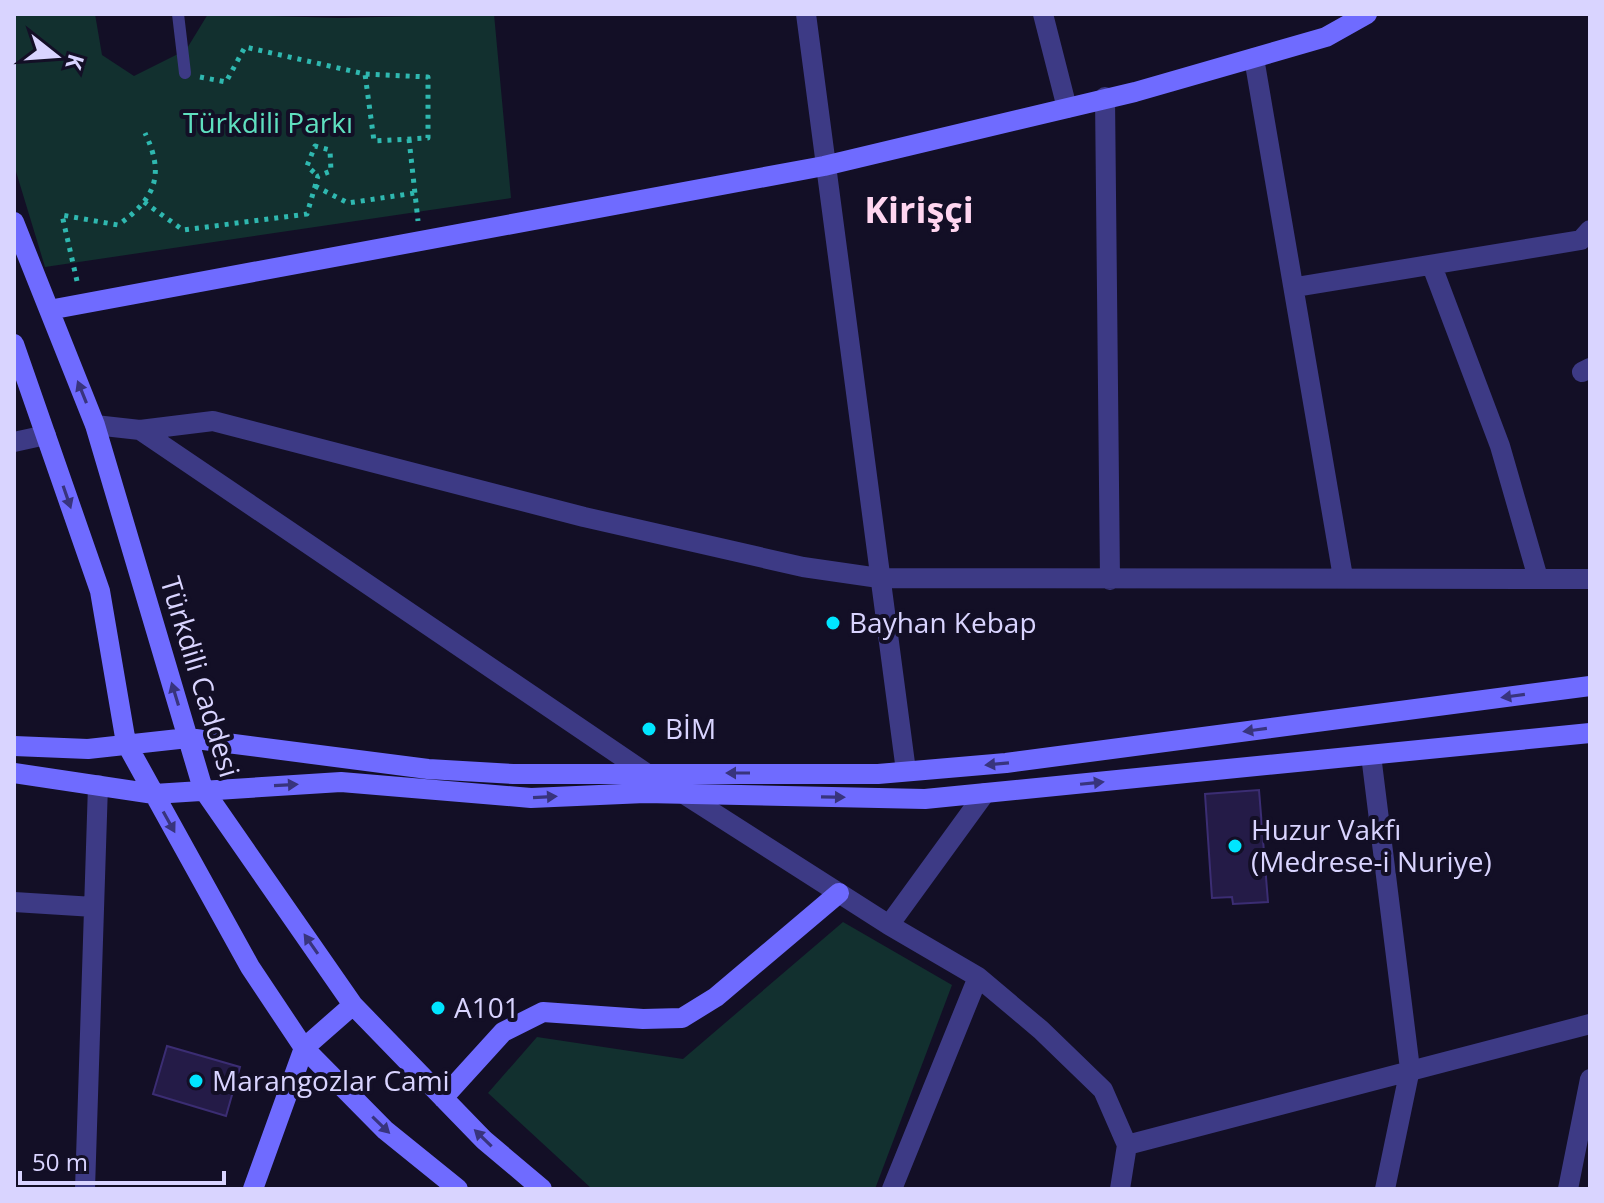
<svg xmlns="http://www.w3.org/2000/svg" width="1604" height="1203" font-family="'Open Sans',sans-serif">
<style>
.green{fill:#12302f}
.building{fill:#241b47;stroke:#3b2d73;stroke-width:2}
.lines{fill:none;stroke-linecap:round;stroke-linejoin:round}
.path{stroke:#2fb8b0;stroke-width:5;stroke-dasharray:4 6;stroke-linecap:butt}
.lane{stroke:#3d3a85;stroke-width:12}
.street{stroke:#3d3a85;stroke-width:20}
.secondary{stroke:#6f6bff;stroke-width:20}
.oneway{fill:#38347d}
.poi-dot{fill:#00e5ff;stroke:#130f26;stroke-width:3}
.labels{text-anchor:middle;stroke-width:8;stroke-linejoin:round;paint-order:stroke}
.park-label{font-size:28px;fill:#5fe0c0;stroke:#130f26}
.poi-label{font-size:28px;fill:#d9d4ff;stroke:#130f26;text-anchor:start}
.street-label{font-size:28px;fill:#d9d4ff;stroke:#130f26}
.district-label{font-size:36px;font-weight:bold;fill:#ffd6f0;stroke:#130f26}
</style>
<rect width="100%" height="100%" fill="#130f26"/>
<path class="green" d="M14,14H95L102,55L134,76L186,50L208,14L340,18L494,14L511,198L45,267L14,165Z
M843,922L952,985L875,1189H592L488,1093L537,1037L683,1059Z"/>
<path class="building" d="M1259,790L1268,902L1233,904L1232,897L1212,898L1205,794Z
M167,1046L240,1067L226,1116L153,1094Z"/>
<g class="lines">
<path class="path" d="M200,77L226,82L245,47L365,74L428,77V138L374,141L365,74
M409,139L418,221
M315,186L348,203L415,193
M144,202L183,230L307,214L318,176L331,171L330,150L315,146L307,166L318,176
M77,281L62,215L118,225C156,198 165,175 145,133"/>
<path class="lane" d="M178,14L185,73"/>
<path class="street" d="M806,14L906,771
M1043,14L1067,108
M1254,58L1343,577
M1105,97L1110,580
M1432,266L1500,446L1538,578
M1296,287L1581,240L1590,230
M1582,372L1590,368
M95,425L140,430L646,773
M140,430L213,421L584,517L803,567L879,578L1590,579
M14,442L46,435
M1371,755L1410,1069L1385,1189
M684,794L889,925L978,977L1041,1030L1103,1090L1127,1145L1120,1189
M14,902L94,907
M889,925L985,793
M1127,1145L1590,1024
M85,1189L98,785
M892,1189L978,977
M1568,1189L1590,1079"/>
<path class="secondary" d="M14,222L95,425L203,789L353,1005L484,1140L542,1189
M49,310L824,166L1135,92L1326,37L1367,14
M14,344L100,591L126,743L250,967L304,1048L385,1130L458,1189
M14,746L88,749L188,738L428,769L513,774H878L1006,763L1590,686
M14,773L154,794L341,782L531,798L645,793L925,799L1590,733
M443,1098L503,1032L543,1012L643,1019L682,1018L716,997L839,893
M253,1189L304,1048L353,1005"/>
</g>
<defs><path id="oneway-solid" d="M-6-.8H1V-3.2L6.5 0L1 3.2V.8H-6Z" transform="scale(2)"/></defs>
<g class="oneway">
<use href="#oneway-solid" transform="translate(82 392) rotate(-112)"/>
<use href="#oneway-solid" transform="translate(67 497) rotate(71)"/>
<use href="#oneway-solid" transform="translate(175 694) rotate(-107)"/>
<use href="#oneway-solid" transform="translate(1513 696) rotate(172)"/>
<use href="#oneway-solid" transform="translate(1255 730) rotate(172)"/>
<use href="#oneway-solid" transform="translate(997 764) rotate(175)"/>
<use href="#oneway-solid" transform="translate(738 773) rotate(-180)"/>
<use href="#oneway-solid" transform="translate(1092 783) rotate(-6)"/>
<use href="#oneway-solid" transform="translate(286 785) rotate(-3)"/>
<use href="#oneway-solid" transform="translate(545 797) rotate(-3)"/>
<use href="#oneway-solid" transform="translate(833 797) rotate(1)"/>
<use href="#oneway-solid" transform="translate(169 822) rotate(61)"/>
<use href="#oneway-solid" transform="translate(311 944) rotate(-125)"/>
<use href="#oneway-solid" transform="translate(381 1125) rotate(44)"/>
<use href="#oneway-solid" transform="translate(483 1138) rotate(-136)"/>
</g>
<g class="poi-dot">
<circle cx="833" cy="623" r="8"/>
<circle cx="649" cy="729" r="8"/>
<circle cx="1235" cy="846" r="8"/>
<circle cx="438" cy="1008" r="8"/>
<circle cx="196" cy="1081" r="8"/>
</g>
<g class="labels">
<g class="park-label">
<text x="268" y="133">Türkdili Parkı</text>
</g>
<g class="poi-label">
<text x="849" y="633">Bayhan Kebap</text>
<text x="665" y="739">BİM</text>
<text x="1251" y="840">Huzur Vakfı<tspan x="1251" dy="32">(Medrese-i Nuriye)</tspan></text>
<text x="454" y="1018">A101</text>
<text x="212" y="1091">Marangozlar Cami</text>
</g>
<g class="street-label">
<text transform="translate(200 677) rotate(73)" y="10">Türkdili Caddesi</text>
</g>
<g class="district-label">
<text x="919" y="223">Kirişçi</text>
</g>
</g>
<rect width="1604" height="1203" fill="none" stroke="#d9d4ff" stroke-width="32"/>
<g transform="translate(56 56) rotate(107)" stroke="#130f26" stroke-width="6" paint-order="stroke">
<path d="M0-6L14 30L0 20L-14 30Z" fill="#d9d4ff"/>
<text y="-12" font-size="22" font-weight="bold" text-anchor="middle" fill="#d9d4ff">K</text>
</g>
<path d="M20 1171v12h204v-12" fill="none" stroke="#d9d4ff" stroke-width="4"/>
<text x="32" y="1171" font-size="24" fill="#d9d4ff" stroke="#130f26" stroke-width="6" paint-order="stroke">50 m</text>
</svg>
